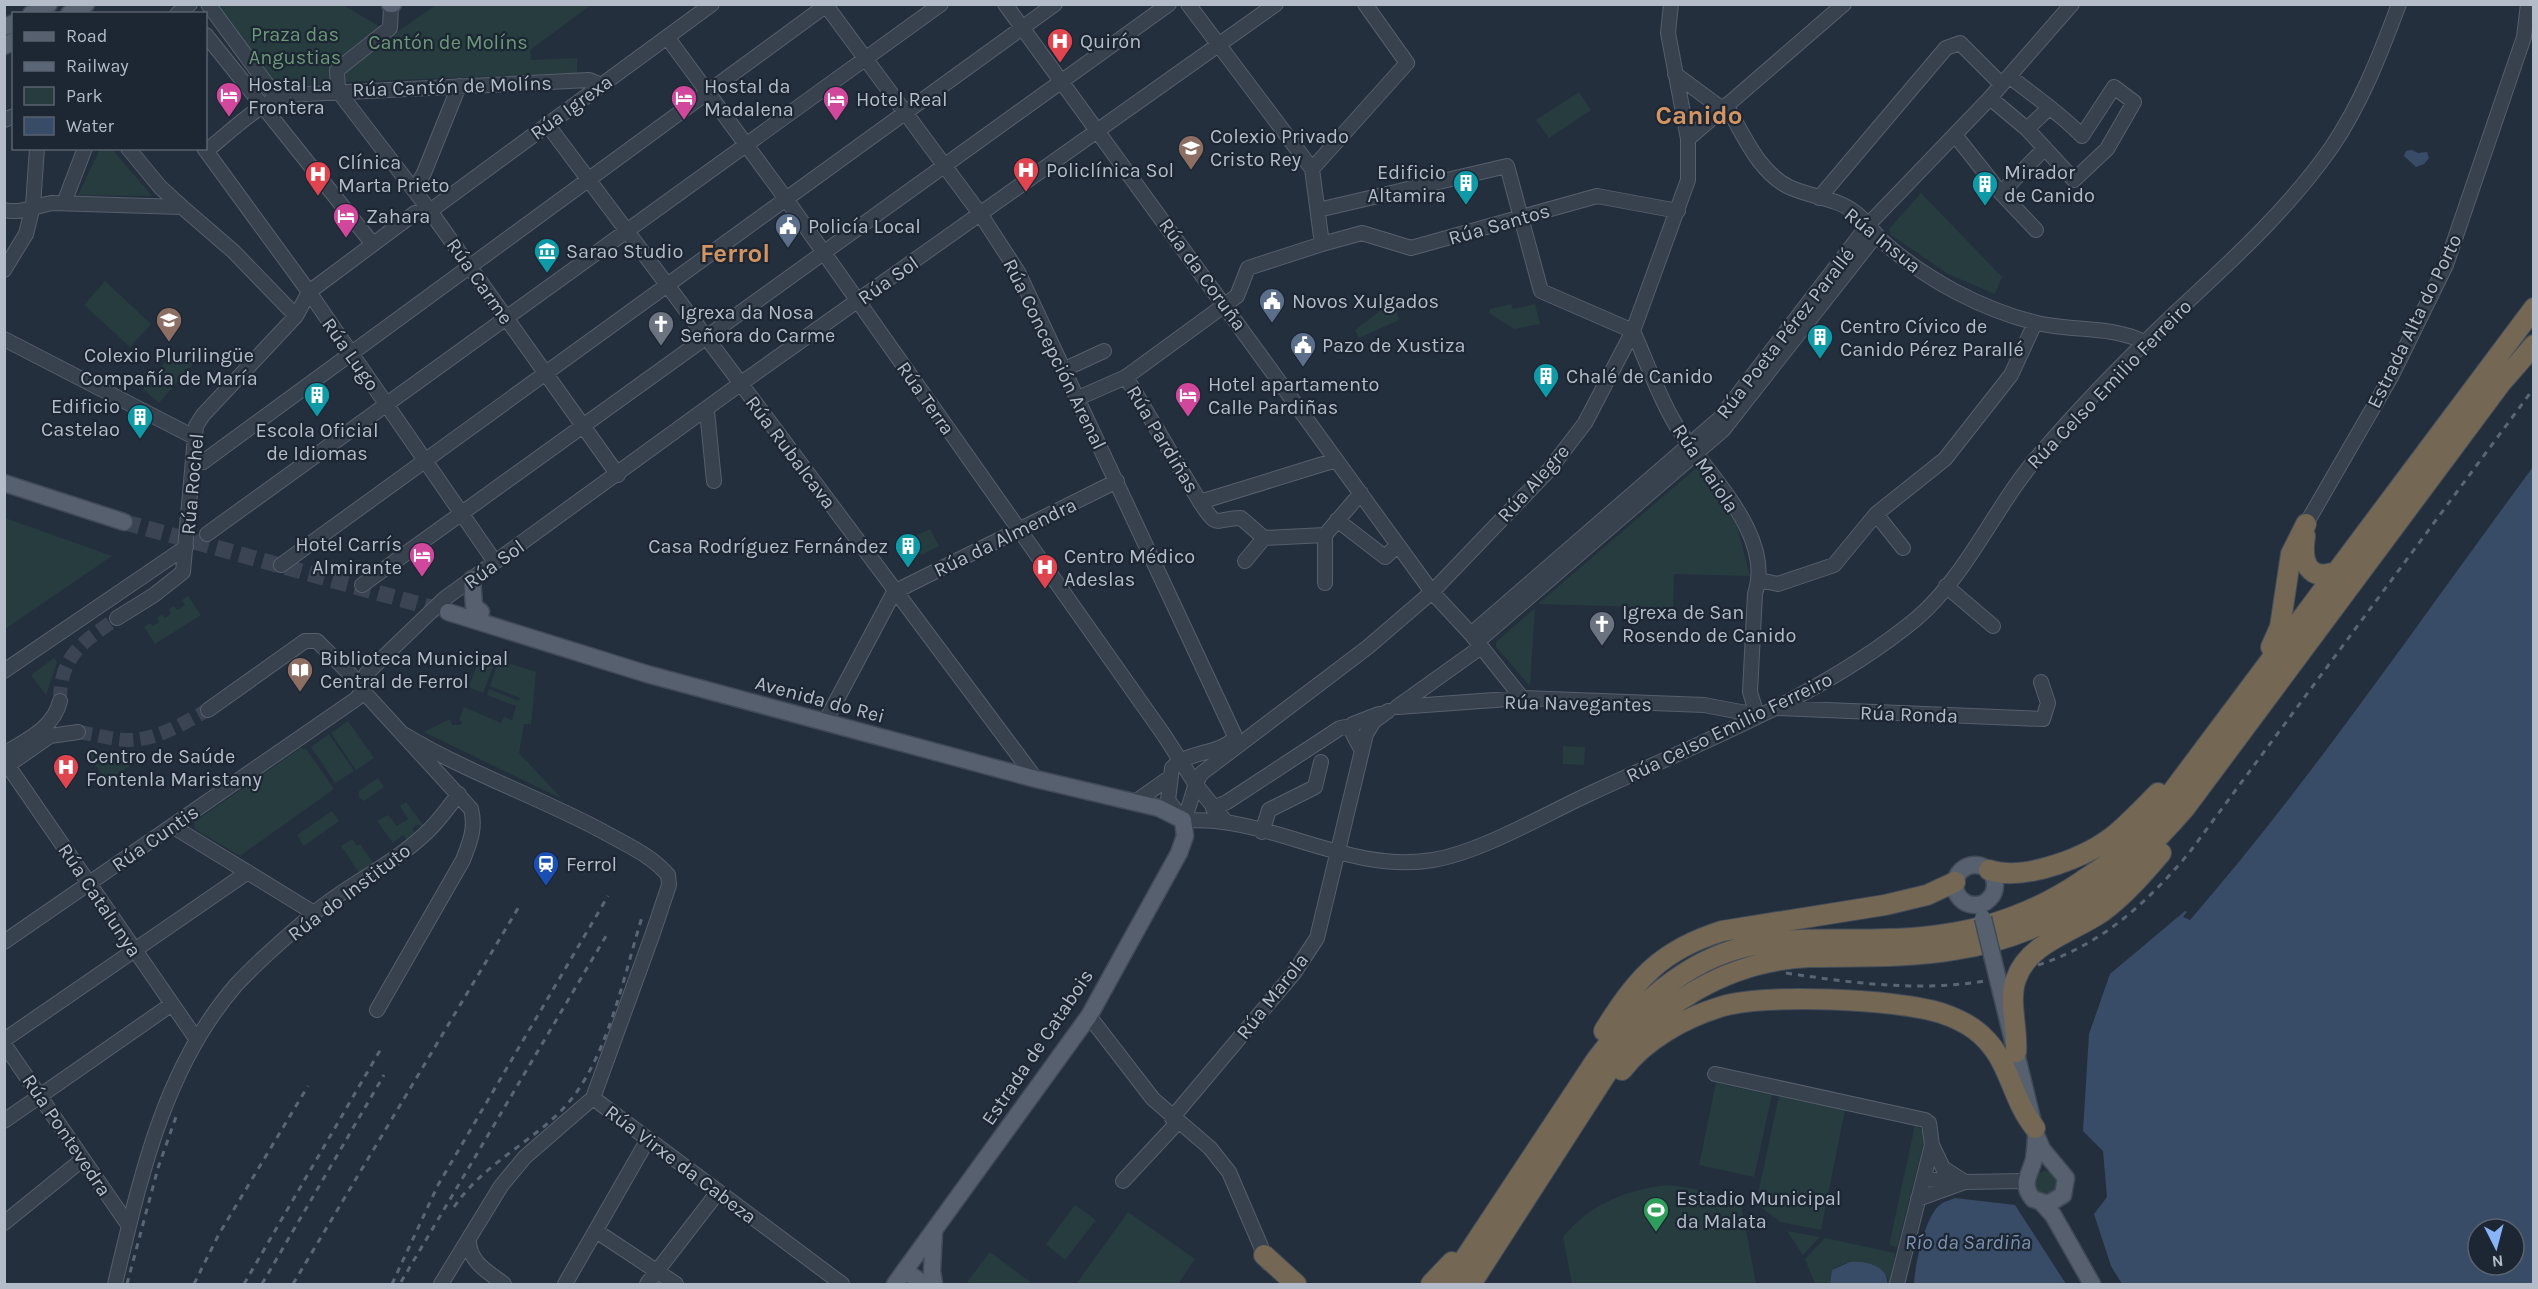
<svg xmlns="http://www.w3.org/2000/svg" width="2538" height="1289" font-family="Karla,sans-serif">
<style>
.green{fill:#263c3f}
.water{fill:#394c67;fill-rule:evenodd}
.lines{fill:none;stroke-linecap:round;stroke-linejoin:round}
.minor-tunnel{stroke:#3a4453;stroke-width:14;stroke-dasharray:14 7;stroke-linecap:butt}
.major-tunnel{stroke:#3a4453;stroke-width:16;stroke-dasharray:16 8;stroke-linecap:butt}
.minor-casing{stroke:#565f6c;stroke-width:16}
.major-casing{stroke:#414a57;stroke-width:19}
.highway-casing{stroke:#434c59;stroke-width:22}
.minor{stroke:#38414e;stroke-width:14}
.major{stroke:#56606e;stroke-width:16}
.highway{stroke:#746855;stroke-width:20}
.rail{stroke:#5a6575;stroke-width:3;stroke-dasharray:6 6;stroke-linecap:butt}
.major-bridge-casing{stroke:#414a57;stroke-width:19;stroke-linecap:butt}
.major-bridge{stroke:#56606e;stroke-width:16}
.labels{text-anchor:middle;stroke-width:4.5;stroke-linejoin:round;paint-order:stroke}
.park-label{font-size:20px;fill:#6b9a76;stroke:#1d2633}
.poi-label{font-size:20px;fill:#b4bcc9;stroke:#1d2633;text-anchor:start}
.street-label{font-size:20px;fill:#b4bcc9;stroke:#1d2633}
.water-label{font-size:21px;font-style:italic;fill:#7c92b1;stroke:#1d2633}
.district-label{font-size:26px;font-weight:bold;fill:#d59563;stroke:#1d2633}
</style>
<rect width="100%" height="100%" fill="#242f3e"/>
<path class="green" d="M217,5H343L382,28L335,83L274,88Z
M436,5H591L530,50L531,60L577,58V73L346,82V67Z
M1579,92L1591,110L1549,138L1536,120Z
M112,148V149L152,196L78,195L100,149Z
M1921,193L2002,277L1995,294L1948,274L1891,235L1889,229Z
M105,281L151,324L130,347L84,305Z
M1394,300L1399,320L1359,338L1355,330Z
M1511,304L1513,309L1535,304L1540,324L1514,329L1489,313L1490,309Z
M175,350L193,364L159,403L143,389Z
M1695,469L1701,470L1737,526L1750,576L1674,574L1673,608L1538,604Z
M5,518L112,556L5,629Z
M930,529L939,546L921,555L911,538Z
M188,596L201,615L155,644L144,627L150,623L153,626L159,622L157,618L162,614L165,618L171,614L169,609L174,606L177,610L185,605L182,600Z
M1535,608L1530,686L1496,647V642Z
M54,658L57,662L46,695L31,675Z
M479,659L494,664L483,693L469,687Z
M499,660L536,672L531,724H524L519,753L562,799L424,732L450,719L452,725H461L462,722L459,720L464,707L501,723L504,717L512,720L516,706L487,695L489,689L519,701L520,698L490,686Z
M348,721L374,758L356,770L331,733Z
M329,734L354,771L335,783L311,747Z
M1563,746L1585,747L1584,765L1563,764Z
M301,748L307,750L334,789L240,856L195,829L194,822Z
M88,749L134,763L107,781L85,751Z
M378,778L384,787L364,801L359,797V791Z
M406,802L424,826L422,828L419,824L412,828L415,833L407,840L403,835L393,843L377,821L388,815L397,826L408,819L400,806Z
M332,811L339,821L304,846L297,835Z
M352,839L357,846L360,844L374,864L360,874L341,846Z
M1716,1083L1772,1095L1754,1177L1699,1165Z
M1779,1096L1845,1110L1821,1230L1780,1222L1756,1203Z
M1915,1125L1922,1130L1923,1146L1897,1247L1889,1245Z
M2034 1183a12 12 0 1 1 24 0a12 12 0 1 1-24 0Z
M1669,1185L1708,1191L1741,1204L1756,1284H1572L1563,1237C1590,1204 1627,1189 1669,1185Z
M1075,1205L1096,1220L1065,1260L1046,1244Z
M1128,1212L1195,1259L1178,1284H1076Z
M1787,1231L1820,1237L1803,1255Z
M1825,1238L1895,1253L1890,1284H1887L1888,1278C1871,1263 1853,1255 1832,1270L1830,1284H1815L1805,1259Z
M990,1252L1033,1284H971L967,1282Z"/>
<path class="water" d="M2412,150L2418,153L2427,152L2429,158L2424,164L2416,167L2404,156L2406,151Z
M2533,467V1284H2122L2111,1266L2094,1214L2107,1197L2103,1151L2083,1131L2089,1034L2110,974L2185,911L2187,912L2183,917L2190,920C2314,777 2421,618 2533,467ZM2478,1229H2514V1265H2478Z
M1955,1198L2015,1205L2066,1284H1914C1915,1265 1925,1215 1941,1204C1945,1201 1951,1200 1955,1198Z
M1850,1262C1865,1260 1889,1266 1887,1284H1830L1832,1270Z"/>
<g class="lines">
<path class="minor-tunnel" d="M60,701C60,655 83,642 117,618
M78,732C94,734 113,740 129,740C158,740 183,723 208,710"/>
<path class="major-tunnel" d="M124,522L447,612"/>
<g class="minor-casing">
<path id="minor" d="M208,4L277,98
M825,4L981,215L1018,272L1234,734
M1005,4L1432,592L1471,634L1522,698
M177,14L190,4
M206,35L372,243
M667,37L786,199L1164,735L1196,785L1226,822
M1675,74L1721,108
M338,91L430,211L618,475
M338,91L337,70L390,28L391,5
M1990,98L2027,129L2074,180L2107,149L2134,102L2114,87L2082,136C2060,113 2034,96 2009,76
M1726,105C1743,133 1758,172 1789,187C1808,196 1835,198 1853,211C1867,220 1875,236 1888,246C1929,281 1982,309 2033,322C2070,332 2110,325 2144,342
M4,120L14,116
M547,124L1036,779
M2027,129L2049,108
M1955,135L2001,193L2036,230
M1688,139L1844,4
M128,148L160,187L182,207
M204,148L309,292L495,562
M206,151C228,134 261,101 287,95L589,80L601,85
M1312,169L1407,63L1365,4
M414,190L424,173L459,86
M2001,193L2045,148
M1819,198L1946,48L1960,43L2001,84
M64,203L85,148
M4,210C22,214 34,206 52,203L182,207L233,251L296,316
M1318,210L1507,166L1541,291L1633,331C1646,360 1657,392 1673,420C1700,469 1776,532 1755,594L1750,692L1757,715L1704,705L1522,698L1398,707
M1322,244L1362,233L1411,248L1597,196L1678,211
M4,270L26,234L33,206L37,148
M4,339L194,437
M1065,369L1104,351
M1126,377L1200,502L1336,460
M1078,398L1126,377L1237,296L1248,268L1322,244L1312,169L1188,4
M707,411L714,481
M203,462L828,4
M1200,502C1219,531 1214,518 1241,518L1264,538
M1876,514L1903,548
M1337,520L1385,557L1398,545
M2306,524L2392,375L2446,265L2524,37L2528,4
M207,534L941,4
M1325,535V583
M1264,538L1325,535L1361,493
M1245,561L1264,538
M281,565L1055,4
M1759,580L1778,584L1834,565L1876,514L1945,459L2011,375L2035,323
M362,585L1169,4
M1946,586L1993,626
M117,618L154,595L183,572L196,426L203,415L296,316L309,292L415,213L430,211L712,4
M1471,634L1719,419L1868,225L1990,98L2072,4
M1477,642L1723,430L1876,235
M4,671L186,547
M363,691L366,674L444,599L740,384L1276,4
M1397,707L1481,647
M1776,708L2043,719L2048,703L2041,682
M208,710L305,641H317L351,675L363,691L471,809C476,828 470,842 463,860L377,1010
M825,722L894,592L1117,481
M405,735C468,773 539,797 604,832C627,845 651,855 668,875L669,885L653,933L593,1098L842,1284
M1362,751L1352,732L1353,724L1379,714
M4,754C26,740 54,728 60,701
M4,760L197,1040
M4,768L50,736L78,732
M1135,802L1169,778
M1213,808L1227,802L1340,728L1351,726
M1182,819L1168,800L1172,768C1187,751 1217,755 1234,739V734
M1183,820C1196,820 1210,820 1223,822C1293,831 1359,872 1433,860C1481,852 1542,816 1587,795C1698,743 1820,698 1916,619C1967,576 1996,504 2040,454C2081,406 2127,359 2172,316C2228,264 2287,211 2331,148C2361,104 2380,55 2399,4
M1183,820C1192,805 1193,783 1202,773L1368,647L1432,592L1549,470L1585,423L1633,331L1688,180V139L1668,33L1671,4
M172,826L314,913
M1262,832L1269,810L1315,787L1321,762
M4,942L356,699L363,691
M1089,1016L1153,1099L1210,1148L1229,1172L1268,1263
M4,1040L248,872
M4,1044L129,1226
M1715,1074L1925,1120L1929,1123L1932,1145L1897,1284
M1172,1118L1294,973L1317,938L1366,734L1374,721L1388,711
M4,1121L172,1004
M1924,1179L1965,1182L2025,1181
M1123,1181L1178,1122
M1918,1199L1965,1182L1943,1168L1932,1145
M4,1223L83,1159
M596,1231L676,1284
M469,1238C468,1262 487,1271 504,1284
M115,1284C140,1180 163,1069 236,985C259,960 287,936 313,914C348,884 393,865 427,832C439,821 448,807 459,794
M441,1284L501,1186L525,1157L593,1098
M565,1284L647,1141
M647,1284L718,1192"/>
</g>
<g class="major-casing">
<path id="major" d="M390,4H393
M31,14L49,4
M69,14L86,4
M4,27L14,23
M4,46L14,41
M4,483L124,522
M472,579L474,606L481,612
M448,612L647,674L1036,779L1159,808L1183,820L1185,836L1179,853L1089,1016L895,1284
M1955 885a20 20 0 1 1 40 0a20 20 0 1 1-40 0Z
M1993,959L2036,1135L2042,1149L2066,1178L2063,1195L2048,1204L2033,1199C2020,1184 2030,1175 2034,1159C2035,1151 2036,1143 2036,1135
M2043,1204L2053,1215L2092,1284
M934,1232L932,1271L934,1284
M905,1271L924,1284"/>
</g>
<g class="highway-casing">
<path id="highway" d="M2305,536C2301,562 2308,583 2338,571
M2271,647L2280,627L2291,554L2306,524
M1989,870C2026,882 2090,856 2118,832C2132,820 2145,806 2158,793
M1604,1031C1636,978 1662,950 1722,931L1885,905L1927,895L1955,882
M2016,1052C2018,1028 2008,1001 2016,979C2028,943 2073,932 2102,912C2124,896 2143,874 2161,853
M1622,1070C1645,1040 1684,1018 1720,1007C1765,993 1896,999 1941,1013C1953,1017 1964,1022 1974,1029C2011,1056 2009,1096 2035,1128
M1264,1255L1296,1284
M1431,1284L1452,1262
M1448,1284L1596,1060C1635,1009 1683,960 1749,946C1793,936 1841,941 1885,939C1957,938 2022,922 2082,881C2092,874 2103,868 2112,860C2134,841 2151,818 2169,796L2534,308
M1471,1284L1610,1068C1659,1003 1727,961 1809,957C1858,956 1907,958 1954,950C2055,934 2120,883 2185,808L2501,383L2534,345"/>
</g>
<use href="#minor" class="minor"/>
<use href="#major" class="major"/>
<use href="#highway" class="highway"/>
<path class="rail" d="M2038,965C2101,945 2147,903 2189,853L2534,388
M1786,973C1853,983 1917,992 1985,981
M454,1207C482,1166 525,1146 559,1113C607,1066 623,977 643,914
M401,1282L609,931
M127,1284L158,1168L177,1114
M194,1284L219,1234L308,1086
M244,1284L382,1047
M262,1284L384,1075
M293,1284L520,905
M392,1284L438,1185L608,896"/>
<g class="major-bridge-casing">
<path id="major-bridge" d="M1983,918L1993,959"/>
</g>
<use href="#major-bridge" class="major-bridge"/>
</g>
<defs>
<g id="hospital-pin" transform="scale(1.35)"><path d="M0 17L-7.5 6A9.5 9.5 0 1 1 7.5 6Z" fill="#e0444e" stroke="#1d2633"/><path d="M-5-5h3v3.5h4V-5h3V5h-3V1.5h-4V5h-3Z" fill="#fff"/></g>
<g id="hotel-pin" transform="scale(1.35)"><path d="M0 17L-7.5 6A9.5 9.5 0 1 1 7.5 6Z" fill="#d1479c" stroke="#1d2633"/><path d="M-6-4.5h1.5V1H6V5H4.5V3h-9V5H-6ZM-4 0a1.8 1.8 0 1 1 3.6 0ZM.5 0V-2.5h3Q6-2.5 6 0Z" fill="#fff"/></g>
<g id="school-pin" transform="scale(1.35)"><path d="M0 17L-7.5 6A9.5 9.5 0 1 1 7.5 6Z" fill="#8d6e63" stroke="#1d2633"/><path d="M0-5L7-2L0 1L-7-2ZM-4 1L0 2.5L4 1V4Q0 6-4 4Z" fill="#fff"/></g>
<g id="building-pin" transform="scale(1.35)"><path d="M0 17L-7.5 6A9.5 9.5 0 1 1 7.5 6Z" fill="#0f9aa8" stroke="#1d2633"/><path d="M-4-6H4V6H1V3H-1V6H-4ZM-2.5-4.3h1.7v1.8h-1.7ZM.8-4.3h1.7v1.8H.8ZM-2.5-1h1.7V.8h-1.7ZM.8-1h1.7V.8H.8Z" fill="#fff"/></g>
<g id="civic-pin" transform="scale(1.35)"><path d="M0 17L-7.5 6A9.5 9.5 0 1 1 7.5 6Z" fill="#5c6f8a" stroke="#1d2633"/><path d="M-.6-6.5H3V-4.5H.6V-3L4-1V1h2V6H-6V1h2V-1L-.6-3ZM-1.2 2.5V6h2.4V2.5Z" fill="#fff"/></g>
<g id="museum-pin" transform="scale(1.35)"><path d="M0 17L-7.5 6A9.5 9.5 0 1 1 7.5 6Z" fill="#0f9aa8" stroke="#1d2633"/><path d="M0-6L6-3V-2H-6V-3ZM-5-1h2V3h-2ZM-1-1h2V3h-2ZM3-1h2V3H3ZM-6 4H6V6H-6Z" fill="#fff"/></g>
<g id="church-pin" transform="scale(1.35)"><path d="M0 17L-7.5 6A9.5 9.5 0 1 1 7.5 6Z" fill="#6b7280" stroke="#1d2633"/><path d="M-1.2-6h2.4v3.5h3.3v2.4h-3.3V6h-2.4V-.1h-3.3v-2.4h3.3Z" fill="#fff"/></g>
<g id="library-pin" transform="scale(1.35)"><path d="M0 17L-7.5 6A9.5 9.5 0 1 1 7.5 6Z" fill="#8d6e63" stroke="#1d2633"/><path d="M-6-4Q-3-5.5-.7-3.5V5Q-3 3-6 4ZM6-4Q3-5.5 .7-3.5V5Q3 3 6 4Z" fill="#fff"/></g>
<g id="station-pin" transform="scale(1.35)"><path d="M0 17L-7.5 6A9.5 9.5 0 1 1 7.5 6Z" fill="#1a4fb4" stroke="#1d2633"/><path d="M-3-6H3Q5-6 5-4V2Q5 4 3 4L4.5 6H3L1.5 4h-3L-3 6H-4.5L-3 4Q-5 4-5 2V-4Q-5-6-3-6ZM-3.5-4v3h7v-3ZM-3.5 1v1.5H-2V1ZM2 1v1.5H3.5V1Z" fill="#fff"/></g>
<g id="stadium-pin" transform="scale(1.35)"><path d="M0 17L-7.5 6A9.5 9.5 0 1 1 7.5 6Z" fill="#2e9e5b" stroke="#1d2633"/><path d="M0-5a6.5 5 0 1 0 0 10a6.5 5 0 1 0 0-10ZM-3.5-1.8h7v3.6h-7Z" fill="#fff"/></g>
</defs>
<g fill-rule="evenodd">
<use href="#hospital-pin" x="1060" y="41"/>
<use href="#hotel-pin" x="229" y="95"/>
<use href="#hotel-pin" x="684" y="98"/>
<use href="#hotel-pin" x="836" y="99"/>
<use href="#school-pin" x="1191" y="148"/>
<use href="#hospital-pin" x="1026" y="170"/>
<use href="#hospital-pin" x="318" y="174"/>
<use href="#building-pin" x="1466" y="183"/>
<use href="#building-pin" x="1985" y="184"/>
<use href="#hotel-pin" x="346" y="216"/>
<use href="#civic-pin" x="788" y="226"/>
<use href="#museum-pin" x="547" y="251"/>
<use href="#civic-pin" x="1272" y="301"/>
<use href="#school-pin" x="169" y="320"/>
<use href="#church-pin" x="661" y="324"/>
<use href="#building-pin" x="1820" y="337"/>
<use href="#civic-pin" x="1303" y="345"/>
<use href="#building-pin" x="1546" y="376"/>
<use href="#building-pin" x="317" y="395"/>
<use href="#hotel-pin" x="1188" y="395"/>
<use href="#building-pin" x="140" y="417"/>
<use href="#building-pin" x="908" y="546"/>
<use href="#hotel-pin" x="422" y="555"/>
<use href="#hospital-pin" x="1045" y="567"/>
<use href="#church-pin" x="1602" y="624"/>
<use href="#library-pin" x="300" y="670"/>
<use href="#hospital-pin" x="66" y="767"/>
<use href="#station-pin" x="546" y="864"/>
<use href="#stadium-pin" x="1656" y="1210"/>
</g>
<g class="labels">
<g class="park-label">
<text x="295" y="41">Praza das<tspan x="295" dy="23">Angustias</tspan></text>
<text x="448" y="49">Cantón de Molíns</text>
</g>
<g class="poi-label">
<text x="1080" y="48">Quirón</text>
<text x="248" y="91">Hostal La<tspan x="248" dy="23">Frontera</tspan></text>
<text x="704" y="93">Hostal da<tspan x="704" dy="23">Madalena</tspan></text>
<text x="856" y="106">Hotel Real</text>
<text x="1210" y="143">Colexio Privado<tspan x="1210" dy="23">Cristo Rey</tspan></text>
<text x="338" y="169">Clínica<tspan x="338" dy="23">Marta Prieto</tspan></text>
<text x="1046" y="177">Policlínica Sol</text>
<text x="1446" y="179" text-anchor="end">Edificio<tspan x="1446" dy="23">Altamira</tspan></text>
<text x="2004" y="179">Mirador<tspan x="2004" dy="23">de Canido</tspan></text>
<text x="366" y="223">Zahara</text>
<text x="808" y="233">Policía Local</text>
<text x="566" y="258">Sarao Studio</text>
<text x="1292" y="308">Novos Xulgados</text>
<text x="680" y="319">Igrexa da Nosa<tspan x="680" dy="23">Señora do Carme</tspan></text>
<text x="1840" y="333">Centro Cívico de<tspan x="1840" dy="23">Canido Pérez Parallé</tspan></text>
<text x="1322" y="352">Pazo de Xustiza</text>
<text x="169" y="362" text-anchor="middle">Colexio Plurilingüe<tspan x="169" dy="23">Compañía de María</tspan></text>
<text x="1566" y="383">Chalé de Canido</text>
<text x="1208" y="391">Hotel apartamento<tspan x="1208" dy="23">Calle Pardiñas</tspan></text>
<text x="120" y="413" text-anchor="end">Edificio<tspan x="120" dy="23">Castelao</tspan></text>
<text x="317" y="437" text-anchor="middle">Escola Oficial<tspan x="317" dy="23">de Idiomas</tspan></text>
<text x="402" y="551" text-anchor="end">Hotel Carrís<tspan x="402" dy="23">Almirante</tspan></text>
<text x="888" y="553" text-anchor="end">Casa Rodríguez Fernández</text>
<text x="1064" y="563">Centro Médico<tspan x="1064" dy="23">Adeslas</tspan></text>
<text x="1622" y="619">Igrexa de San<tspan x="1622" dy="23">Rosendo de Canido</tspan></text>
<text x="320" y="665">Biblioteca Municipal<tspan x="320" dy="23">Central de Ferrol</tspan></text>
<text x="86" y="763">Centro de Saúde<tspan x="86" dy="23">Fontenla Maristany</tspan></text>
<text x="566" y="871">Ferrol</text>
<text x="1676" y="1205">Estadio Municipal<tspan x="1676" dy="23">da Malata</tspan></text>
</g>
<g class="street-label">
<text transform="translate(452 86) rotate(-2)" y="7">Rúa Cantón de Molíns</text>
<text transform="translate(571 107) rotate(-36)" y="7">Rúa Igrexa</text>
<text transform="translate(1499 224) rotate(-16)" y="7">Rúa Santos</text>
<text transform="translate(1883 240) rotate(39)" y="7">Rúa Insua</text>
<text transform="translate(1203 274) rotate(54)" y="7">Rúa da Coruña</text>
<text transform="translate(888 280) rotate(-35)" y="7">Rúa Sol</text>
<text transform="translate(480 281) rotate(55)" y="7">Rúa Carme</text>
<text transform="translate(2414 321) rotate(-64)" y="7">Estrada Alta do Porto</text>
<text transform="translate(1785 333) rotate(-52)" y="7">Rúa Poeta Pérez Parallé</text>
<text transform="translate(351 354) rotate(55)" y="7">Rúa Lugo</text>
<text transform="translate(1055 354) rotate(64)" y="7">Rúa Concepción Arenal</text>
<text transform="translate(2109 384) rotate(-46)" y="7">Rúa Celso Emilio Ferreiro</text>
<text transform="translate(926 398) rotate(55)" y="7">Rúa Terra</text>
<text transform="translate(1163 439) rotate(59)" y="7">Rúa Pardiñas</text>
<text transform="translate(791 452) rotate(53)" y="7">Rúa Rubalcava</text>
<text transform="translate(1706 468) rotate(56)" y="7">Rúa Maiola</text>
<text transform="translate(1533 483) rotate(-48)" y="7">Rúa Alegre</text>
<text transform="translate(192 484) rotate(-85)" y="7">Rúa Rochel</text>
<text transform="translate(1005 537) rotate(-26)" y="7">Rúa da Almendra</text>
<text transform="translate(494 564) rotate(-36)" y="7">Rúa Sol</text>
<text transform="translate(820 699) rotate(15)" y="7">Avenida do Rei</text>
<text transform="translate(1578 703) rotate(1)" y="7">Rúa Navegantes</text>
<text transform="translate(1909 714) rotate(2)" y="7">Rúa Ronda</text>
<text transform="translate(1729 727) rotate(-26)" y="7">Rúa Celso Emilio Ferreiro</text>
<text transform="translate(155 838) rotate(-35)" y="7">Rúa Cuntis</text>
<text transform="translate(349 892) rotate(-37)" y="7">Rúa do Instituto</text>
<text transform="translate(100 900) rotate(56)" y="7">Rúa Catalunya</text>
<text transform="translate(1272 996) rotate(-52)" y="7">Rúa Marola</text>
<text transform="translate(1037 1047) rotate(-56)" y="7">Estrada de Catabois</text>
<text transform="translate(67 1135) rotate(56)" y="7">Rúa Pontevedra</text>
<text transform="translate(681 1164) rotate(37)" y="7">Rúa Virxe da Cabeza</text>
</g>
<g class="water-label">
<text x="1968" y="1249">Río da Sardiña</text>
</g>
<g class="district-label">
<text x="1699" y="124">Canido</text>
<text x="735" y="262">Ferrol</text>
</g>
</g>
<rect width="2538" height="1289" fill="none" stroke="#b4bcc9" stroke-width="12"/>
<rect x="12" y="12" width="195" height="138" fill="#1d2633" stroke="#59626f" stroke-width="1.5"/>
<rect x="24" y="32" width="30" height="9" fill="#56606e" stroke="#59626f" stroke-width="1.5"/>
<text x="66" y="42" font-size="18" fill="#b4bcc9">Road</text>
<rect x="24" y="62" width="30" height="9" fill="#5a6575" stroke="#59626f" stroke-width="1.5"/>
<text x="66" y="72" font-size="18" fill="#b4bcc9">Railway</text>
<rect x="24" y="87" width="30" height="18" fill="#263c3f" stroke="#59626f" stroke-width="1.5"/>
<text x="66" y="102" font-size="18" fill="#b4bcc9">Park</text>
<rect x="24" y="117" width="30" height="18" fill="#394c67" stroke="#59626f" stroke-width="1.5"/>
<text x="66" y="132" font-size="18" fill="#b4bcc9">Water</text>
<g transform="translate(2496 1247) rotate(174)"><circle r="28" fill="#1d2633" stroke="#59626f" stroke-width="1.5"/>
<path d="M0-4.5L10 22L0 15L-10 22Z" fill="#8ab4f8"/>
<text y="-9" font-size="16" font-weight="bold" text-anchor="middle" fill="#b4bcc9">N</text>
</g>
</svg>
